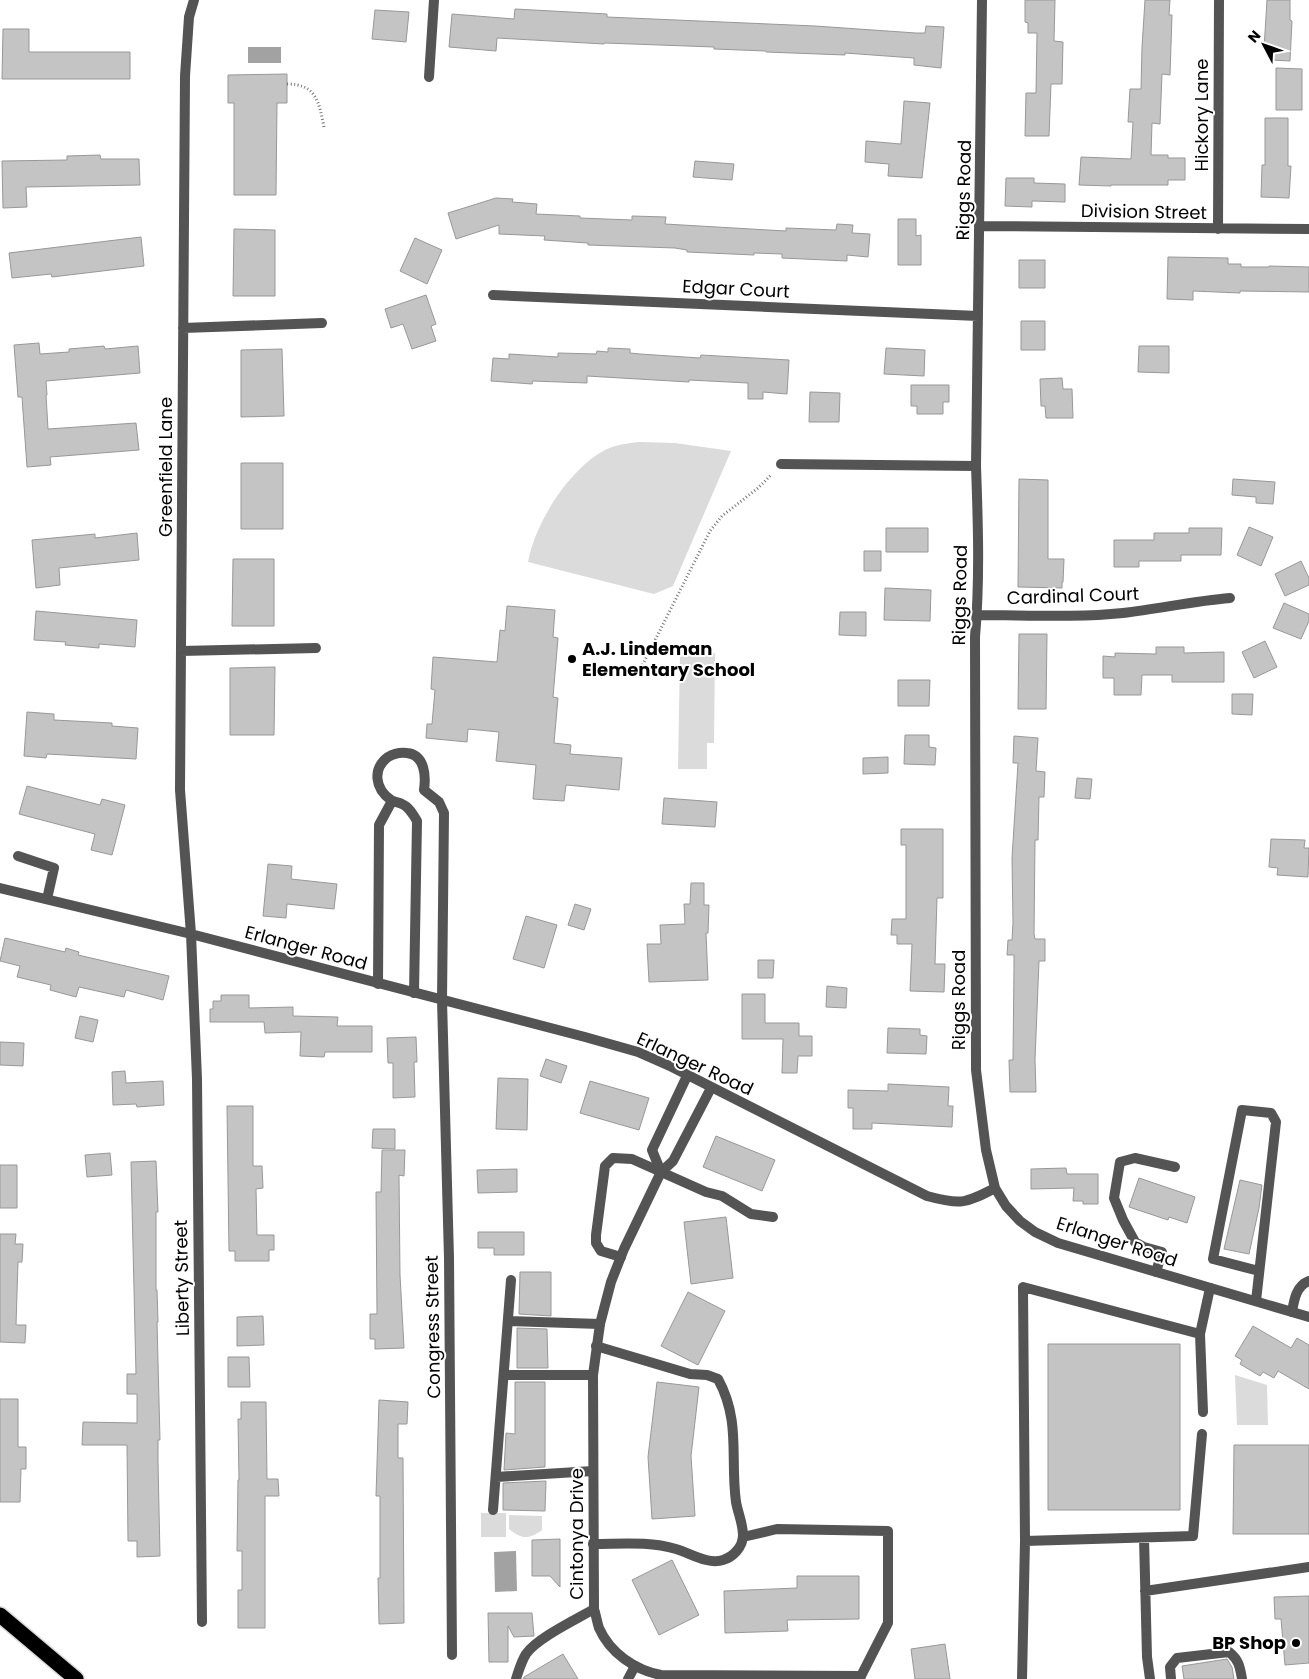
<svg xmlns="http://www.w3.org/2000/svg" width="1309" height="1679" font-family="Poppins,sans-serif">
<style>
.green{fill:#dbdbdb}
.water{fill:#a2a2a2}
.building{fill:#c4c4c4;stroke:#989898}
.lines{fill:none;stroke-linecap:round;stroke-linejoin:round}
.highway-casing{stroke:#dbdbdb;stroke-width:18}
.path{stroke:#767676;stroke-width:3;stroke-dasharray:1 2.5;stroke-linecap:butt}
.lane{stroke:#545454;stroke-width:10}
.street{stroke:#545454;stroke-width:10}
.highway{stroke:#000;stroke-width:15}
.poi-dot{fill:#000;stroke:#fff;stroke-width:2}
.labels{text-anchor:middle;stroke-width:4;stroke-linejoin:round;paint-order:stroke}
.street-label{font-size:18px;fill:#000;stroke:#fff}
.poi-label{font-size:18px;font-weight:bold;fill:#000;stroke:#fff;text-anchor:start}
</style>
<rect width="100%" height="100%" fill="#fff"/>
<path class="green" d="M639,442L675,443L731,451L673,586L654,594L528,562C535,523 569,469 605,450C615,445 628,443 639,442Z
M680,652L715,653L714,743H707V769H678Z
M1235,1375L1267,1385L1268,1425H1237Z
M481,1513H506V1537H481Z
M509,1515L542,1516V1530C529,1540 521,1539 509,1529Z"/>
<path class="water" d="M248,47H281V63H248Z
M516,1551L517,1591L495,1592L494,1552Z"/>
<path class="building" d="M1025,0H1055L1054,41L1063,42L1062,84H1051L1049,136H1025L1026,93H1036L1037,33H1028V23L1025,22Z
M1145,0H1170L1169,15H1172L1170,75L1162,74L1160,124L1152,123L1151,155H1168V158H1185V180H1168V185H1111V186L1079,185L1081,157L1131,159L1133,122H1128L1130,89H1141L1142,47Z
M1267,0H1290V20L1292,21L1290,61L1271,60L1272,49H1264Z
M515,9L607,14V17L815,26L916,33H925L926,26L944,27L941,68L914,65V58L845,53V55L766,52V51L714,49V47L605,43L604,44L497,38L496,51L449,47L452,14L514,19Z
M375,10L409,12L406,42L372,39Z
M3,29H29V52H130V79H2Z
M1276,68L1302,69V110H1276Z
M287,74V103H277L276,195H234V103H228V75Z
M904,101L930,103L922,178L888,176L889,164L865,162L866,141L901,144Z
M1265,118H1288V166H1291L1289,198L1261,197L1262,165H1265Z
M100,155L101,159H139L140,185L26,187L27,207L3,208L2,161L67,160V156Z
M695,161L734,164L732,180L693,177Z
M1006,178H1034V183L1065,184V202L1032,201V207L1005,206Z
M496,198L513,199L512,202L537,204L536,214L580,216V218L632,220V216L666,217L665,224L768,230L786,231V228L836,230L837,224L853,225L852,233L870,234L868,257L847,255V261L782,258V254L754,253V255L687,252V250L675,248L588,245V243L544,240L545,236L499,234V225L456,239L448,213Z
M898,219H916V236L921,235V265H898Z
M234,229L275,230V296H233Z
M141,237L144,266L52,277L51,274L12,278L9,253Z
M415,238L442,250L427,284L400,271Z
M1168,257L1228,258V264H1241V267H1269V266L1309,267V292L1240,291V293L1193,291V300L1167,299Z
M1019,260H1045V288H1019Z
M426,295L436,324L431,326L436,341L412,349L403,324L391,328L385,309Z
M1021,321H1045V350H1021Z
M39,343L40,354L69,352V349L104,346L105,349L138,346L140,373L46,381L47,395H46L48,429L136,423L139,450L50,457L51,465L27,467L22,397H18L14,345Z
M1139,346H1169V373L1138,372Z
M608,348L630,349V353L640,354L700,358L701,355L789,360L787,394L763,392V399H748V383L689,380V382L587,376V383L533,381L532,384L491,381L493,358L509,359V354L558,357V353L596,354L597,351L608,352Z
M886,348L925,350L924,376L884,374Z
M282,349L284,416L241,417V350Z
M1062,378L1063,389H1072L1073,418H1046L1045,406H1041L1040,379Z
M911,385H949V402H943V414H917V406H911Z
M810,392L840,393L839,422H809Z
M241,463H283V529H241Z
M1019,479L1048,480V559H1064L1063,582H1062V588L1018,587Z
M1233,479L1275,482L1273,504L1256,503V497L1232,495Z
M1249,527L1273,537L1261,566L1237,555Z
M886,528H928V552H886Z
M1189,528H1222L1221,555H1181V561H1139V567H1114V540H1154V533H1189Z
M137,533L139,560L59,568L60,585L36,588L32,540L95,534V538Z
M864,551H881V571H864Z
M233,559H274V626H232Z
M1301,561L1309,578V585L1285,596L1275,574Z
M885,588L931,590L930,621L884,620Z
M1284,603L1309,614V621L1301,639L1273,628Z
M507,606L555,610L553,637L558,638L553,697L558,698L554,743L571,745L570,754L622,758L619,790L566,785L564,801L533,799L536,765L496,761L499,732L468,729L467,742L426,738L427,724H432L435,690L431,689L433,657L497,662L500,630L505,631Z
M36,611L137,620L135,647L99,644V648L65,645L66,642L34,640Z
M840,612H866V636L839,635Z
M1019,634H1047L1046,709H1018Z
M1265,641L1277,667L1254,678L1242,652Z
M1156,647H1184V653L1224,652V682H1172V675H1142L1141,695H1114V678H1103V656L1115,657V653L1156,654Z
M275,667L274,735H230V668Z
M898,680H930L929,706H898Z
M1232,694H1253L1252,715L1232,714Z
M27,712L54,714V720L112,723V726L138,728L136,759L47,754L46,758L24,756Z
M905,735H929V747L936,748L935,765L904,764Z
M1014,736L1038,738L1036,771L1045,772L1044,797H1039L1038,840H1035L1034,934L1035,939H1045V961H1039L1035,1060L1036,1092H1010L1009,1060H1013L1014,966V955H1007L1008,940H1012L1013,923L1012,858L1018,763H1013Z
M888,757V773L863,774V758Z
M1077,778L1092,779L1090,799L1075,798Z
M27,786L100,805L102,799L125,805L112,855L91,850L95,834L19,814Z
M664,798L717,802L715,827L662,824Z
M901,829H943V898H937L935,964H945L944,992L910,991L912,944H897V935H891L892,919H906V845H901Z
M1271,839L1305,840L1304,848H1309L1308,877L1277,875L1278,868L1269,867Z
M268,864L292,866L291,879L337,884L334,909L287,904L286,918L263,916Z
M691,883H704V905H709L708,933H706L708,980L649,982L647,944H661L660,925L685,924L684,904H690Z
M575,904L591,909L584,930L568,925Z
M526,916L557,925L544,968L513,959Z
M5,938L65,952L66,948L79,952L78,955L169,976L163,1000L126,990L124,997L79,987L76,997L50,990L51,985L17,977L20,966L0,961Z
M758,960H774L773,978H758Z
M827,986L847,988L846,1008L826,1007Z
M742,994H765V1023H799V1036H812V1056H798L797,1073H782L783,1039H742Z
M221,995H249V1008L293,1007V1016L338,1017L337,1026H372V1052H325L324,1057L300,1056L301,1032L265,1033L264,1022H210V1009H213V1001H221Z
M80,1016L98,1020L93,1042L75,1038Z
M888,1028L920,1029V1035L927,1036L926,1054L887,1053Z
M416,1037L417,1062H414L415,1097L393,1098V1063H388L387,1038Z
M0,1042L24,1043L23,1066L0,1065Z
M546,1059L567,1066L561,1083L540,1076Z
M125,1071L126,1083L163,1081L164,1105L137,1107L136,1104L113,1105L112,1072Z
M498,1078L528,1079L527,1130L496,1129Z
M590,1081L649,1098L639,1130L580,1113Z
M888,1084L949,1087L948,1106H953L952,1127L872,1123V1129H853V1108H848V1090L888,1091Z
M227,1106H253V1166H262L263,1188L256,1189L257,1235H274V1250H269V1261H235V1251H229Z
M373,1129H395V1149L372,1148Z
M716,1136L775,1160L762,1191L703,1167Z
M382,1150H405L404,1176L399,1175L400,1275L404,1348L375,1349V1339H370V1314H377L376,1192H381Z
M110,1153L112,1175L87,1177L85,1155Z
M156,1161L158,1212H156V1290H157L158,1322H157L160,1440H158V1462L160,1556L137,1557V1541H128L127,1445H82L83,1422L137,1423V1394H127V1374H136L131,1162Z
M0,1165H17V1208H0Z
M1066,1168L1067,1174H1098V1204H1083V1201H1073L1074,1188L1031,1189V1169Z
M517,1169V1192L478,1193L477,1170Z
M1139,1178L1195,1197L1187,1223L1169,1217L1168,1220L1129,1207Z
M1240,1180L1262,1185L1259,1208L1249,1254L1224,1249Z
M726,1217L733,1278L691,1284L684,1222Z
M478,1232H524V1255H494V1248H478Z
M0,1234H16L15,1244H23L22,1262H18L16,1325H26L25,1343L0,1342Z
M520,1272H551V1316L519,1314Z
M688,1292L725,1311L698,1365L661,1346Z
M263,1316L264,1345L237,1346V1317Z
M1253,1326L1291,1348L1297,1338L1309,1345V1389L1278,1371L1274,1378L1263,1372L1260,1376L1240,1364L1242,1360L1235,1356Z
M517,1328L547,1329L548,1368H517Z
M1048,1344H1180V1510H1048Z
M228,1357H249L250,1387H228Z
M515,1382H545V1467L504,1470L506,1433L515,1434Z
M657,1382L699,1387L691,1456L695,1516L652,1519L648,1457Z
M0,1399H18V1447H26V1469H21L20,1502H0Z
M379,1400L408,1402L407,1424H398V1458H403L404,1623L379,1624L378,1578H380V1496H376Z
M241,1402H266L267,1479H278L279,1496H265V1628H238V1590H242V1551H237L238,1480H239L238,1419H241Z
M1234,1445H1309V1534H1233Z
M546,1481L545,1511L503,1510V1483Z
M560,1539V1587L550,1576H532V1540Z
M672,1560L699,1615L659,1635L632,1580Z
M797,1576H859V1619L787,1620L788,1631L725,1633L724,1591L797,1588Z
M1309,1596V1663L1285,1665L1281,1619H1275L1274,1597Z
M488,1613H532L534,1636L514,1637L508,1626V1662H489Z
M945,1644L950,1679H915L911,1649Z
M563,1654L578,1679H523L524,1677Z
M1227,1659L1232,1667L1234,1679H1184L1182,1666Z"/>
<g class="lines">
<g class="highway-casing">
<path id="highway" d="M0,1615L76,1679"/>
</g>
<path class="path" d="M287,84C317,84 319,103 324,127
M641,668L710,531L722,516L758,488L772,474"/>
<path class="lane" d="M429,77L434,0
M781,464L976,466
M18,856L54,868L47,899
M378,984L379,825L392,801
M414,993L417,821C413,814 409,807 402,804C398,802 394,802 391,800C375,789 372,769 388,757C393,754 400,752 407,753C425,755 426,776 424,790L439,802L444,813L442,1000
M621,1257L601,1251L596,1243V1235L605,1166L613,1158L632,1159L706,1192L722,1196L751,1214L773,1217
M1156,1272L1162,1252L1144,1247L1135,1242L1123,1220L1114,1198L1120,1162L1135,1158L1175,1167
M1256,1301L1276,1122L1271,1113L1242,1110L1213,1259L1259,1271
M1292,1312C1294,1300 1296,1286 1309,1281
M508,1321L600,1324
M1200,1334L1203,1412
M504,1375H593
M1202,1434L1193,1536L1025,1541L1023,1287L1200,1334L1210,1288
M496,1477L593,1471
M493,1510L511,1280
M743,1537L777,1529L888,1531V1623L861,1676
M1144,1538L1147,1657L1150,1679
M593,1544C621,1544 649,1541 676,1549C690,1553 708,1565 723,1560C733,1557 743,1547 743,1535C743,1524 738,1513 736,1502C730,1458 741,1421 718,1379L707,1375L690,1374L596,1346
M1145,1591L1309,1567
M516,1679C519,1670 521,1662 526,1654C537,1638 577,1619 594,1609
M628,1679L635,1666
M1022,1679L1025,1541
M1171,1679L1170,1667L1177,1658L1229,1652C1239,1660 1240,1667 1242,1679"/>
<path class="street" d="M194,0L189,17L185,76L180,790L191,934L197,1079L202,1622
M982,0L976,466C978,522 980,580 975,637L976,1070L986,1150L995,1188L1006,1206L1020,1221L1035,1232L1058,1243L1309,1317
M979,226L1309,229
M1218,229L1219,0
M493,295L978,316
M183,328L322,323
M977,615C1026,615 1075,618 1123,613C1159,609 1193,601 1230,598
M181,651L316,648
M0,888L191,934L585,1037L638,1052L672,1067L927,1196C960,1205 965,1204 995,1188
M442,1000L449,1258L452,1655
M711,1088L673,1161L661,1172L624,1249L611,1282L600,1324L593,1375L594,1609C596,1615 597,1622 599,1628C610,1653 635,1670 661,1675L861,1676
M661,1172L652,1150L687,1076"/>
<use href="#highway" class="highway"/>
</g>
<g class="poi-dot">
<circle cx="572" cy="659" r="5"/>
<circle cx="1296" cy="1643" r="5"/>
</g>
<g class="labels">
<g class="street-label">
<text transform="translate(1202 115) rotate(-90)" y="6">Hickory Lane</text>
<text transform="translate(964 190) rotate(-89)" y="6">Riggs Road</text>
<text transform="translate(1144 212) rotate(1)" y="6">Division Street</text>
<text transform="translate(736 289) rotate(3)" y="6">Edgar Court</text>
<text transform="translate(166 467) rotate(-90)" y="6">Greenfield Lane</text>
<text transform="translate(960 595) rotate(-89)" y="6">Riggs Road</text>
<text transform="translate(1073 596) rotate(-2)" y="6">Cardinal Court</text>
<text transform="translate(306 948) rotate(15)" y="6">Erlanger Road</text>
<text transform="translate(959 1000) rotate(-90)" y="6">Riggs Road</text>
<text transform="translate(695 1064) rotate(25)" y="6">Erlanger Road</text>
<text transform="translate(1117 1242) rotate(18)" y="6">Erlanger Road</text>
<text transform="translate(182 1278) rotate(-91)" y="6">Liberty Street</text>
<text transform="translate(433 1327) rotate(-91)" y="6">Congress Street</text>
<text transform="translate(577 1534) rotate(-90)" y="6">Cintonya Drive</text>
</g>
<g class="poi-label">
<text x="582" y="655">A.J. Lindeman<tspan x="582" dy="21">Elementary School</tspan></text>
<text x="1286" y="1649" text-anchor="end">BP Shop</text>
</g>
</g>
<g transform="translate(1264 45) rotate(311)" stroke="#ffffff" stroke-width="4" paint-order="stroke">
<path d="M0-4L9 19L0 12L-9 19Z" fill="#000000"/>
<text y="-8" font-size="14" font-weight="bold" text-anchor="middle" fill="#000000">N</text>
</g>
</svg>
